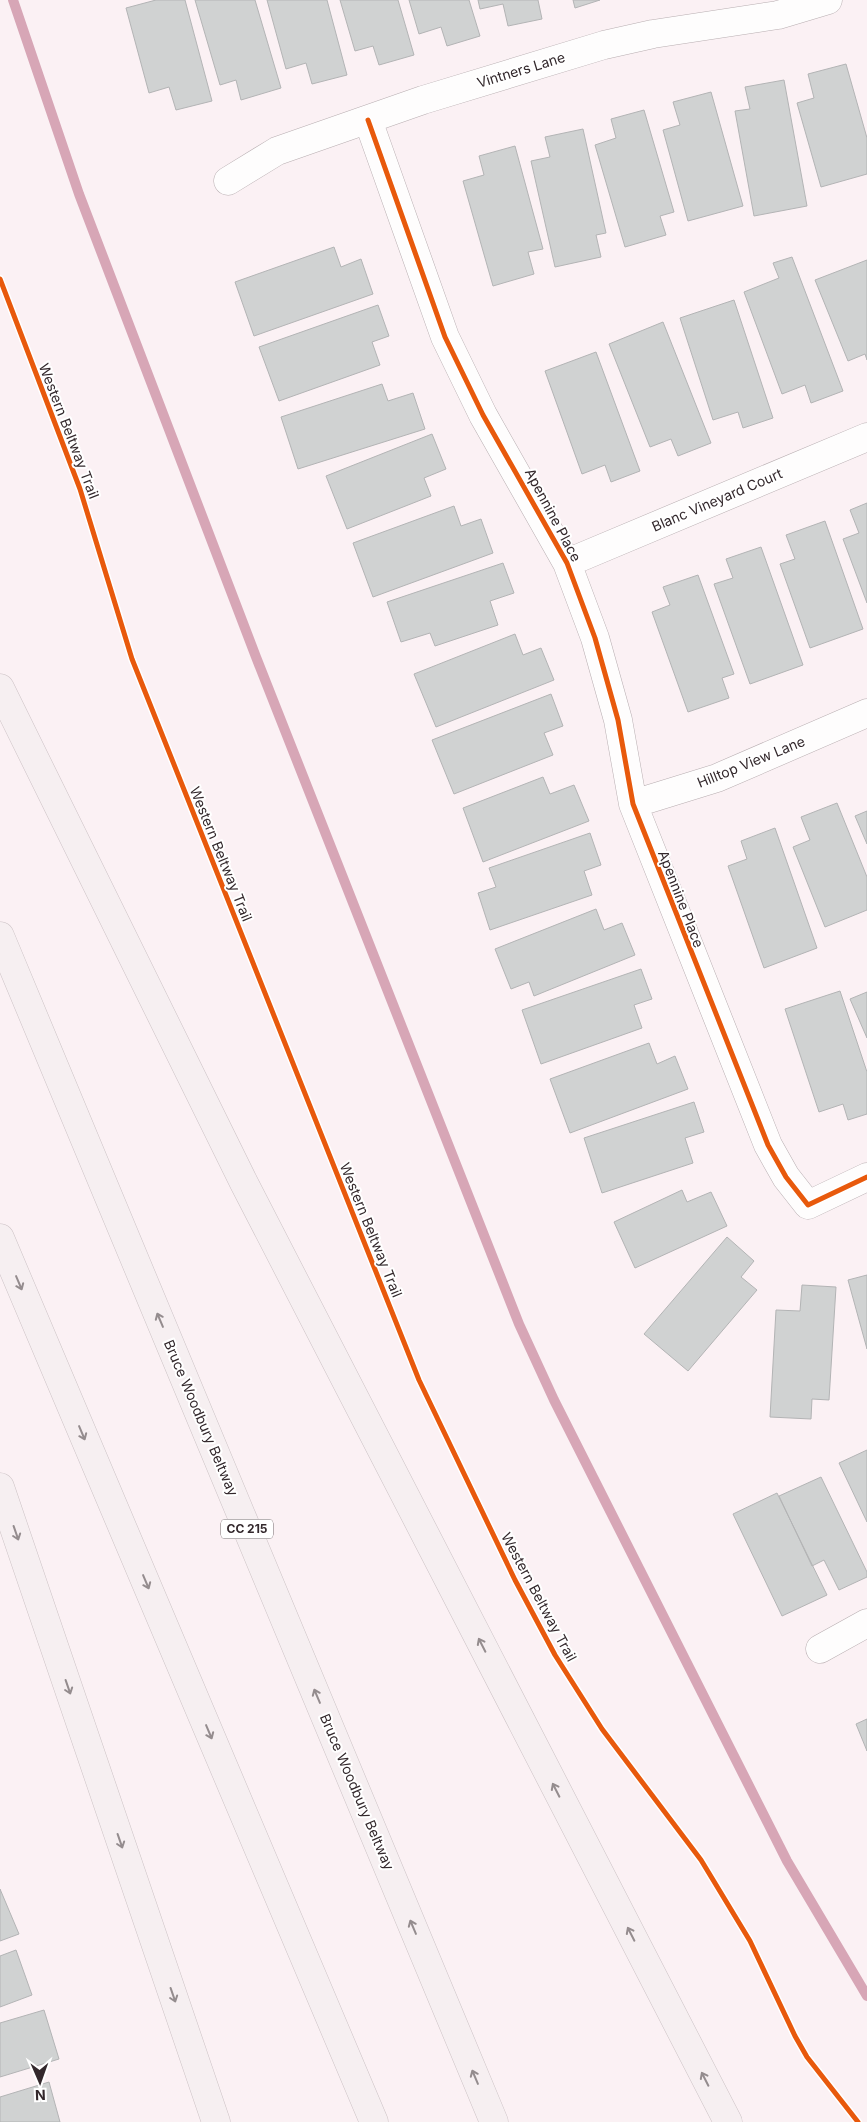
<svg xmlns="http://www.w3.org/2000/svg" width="867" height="2122" font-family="Inter,sans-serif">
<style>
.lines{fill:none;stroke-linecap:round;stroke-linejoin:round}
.stream{stroke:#d7a6b6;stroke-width:10}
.building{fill:#d0d2d2;stroke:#b3b4b5}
.minor-casing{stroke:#b8aeb1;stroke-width:29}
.motorway-casing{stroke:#ccc2c5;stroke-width:29}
.minor{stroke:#fefdfd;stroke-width:28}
.motorway{stroke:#f6eff1;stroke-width:28}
.cycleway-casing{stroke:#fff;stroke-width:8}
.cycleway{stroke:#e8590c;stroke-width:5}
.oneway{stroke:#948c8e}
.labels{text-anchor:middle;stroke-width:4;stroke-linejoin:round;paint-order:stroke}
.shield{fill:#fff;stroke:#70686b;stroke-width:1}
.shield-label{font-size:12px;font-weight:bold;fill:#33282c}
.street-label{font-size:14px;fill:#33282c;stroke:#fff}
</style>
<rect width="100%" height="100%" fill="#fbf1f4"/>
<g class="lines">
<path class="stream" d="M13,0L79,194L256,657L519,1324L554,1400L787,1861L867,1996"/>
</g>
<path class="building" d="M156,0H185L212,101L176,110L169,87L149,93L126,8Z
M195,0H255L281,88L241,100L236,80L220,85Z
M267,0H327L347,75L312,84L306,63L286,69Z
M340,0H398L414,55L379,65L373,46L355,51Z
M409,0H469L480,36L447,46L441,27L419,34Z
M478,0H538L542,19L508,26L503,4L480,9Z
M573,0H600L575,8Z
M846,64L867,138V174L821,187L797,103L814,98L808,74Z
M784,80L807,206L754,216L735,111L750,109L745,87Z
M711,92L743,206L688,221L663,130L680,125L673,102Z
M644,110L674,212L660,216L666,235L625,247L595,145L616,138L611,119Z
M583,129L606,233L596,235L601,257L555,267L531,161L550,157L545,137Z
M515,146L543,249L528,252L534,274L493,286L463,181L484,175L479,156Z
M334,247L341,267L361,259L373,294L254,336L235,282Z
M792,257L843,391L811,403L805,385L782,394L744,292L779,278L773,263Z
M867,260V360L865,354L848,361L815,280Z
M734,300L773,418L743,428L738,412L713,420L680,318Z
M378,305L389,336L372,342L380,365L279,401L259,347Z
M663,322L711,443L678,456L671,439L650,447L609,344Z
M596,352L640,471L611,482L605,465L582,474L545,371Z
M382,384L388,401L413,393L425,429L298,469L281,417Z
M432,434L446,469L424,478L431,496L347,529L326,476Z
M867,503V603L843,539L859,533L850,510Z
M454,506L461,526L481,519L493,553L373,597L353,543Z
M825,521L863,629L810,648L780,564L795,559L786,535Z
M761,547L803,665L750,684L714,584L733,578L726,559Z
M503,563L514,593L490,601L498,625L435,646L430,633L401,642L387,602Z
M698,575L734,674L722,678L729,698L688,712L652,612L670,605L663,587Z
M515,634L523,655L541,648L554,680L436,727L414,674Z
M551,694L563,726L544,733L553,755L454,794L432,740Z
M543,777L550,794L574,785L589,821L483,862L463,808Z
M837,803L867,877V910L825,927L793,847L810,840L801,817Z
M867,811V844L855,816Z
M775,828L817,948L764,968L728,866L747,859L741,841Z
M590,833L601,865L584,871L592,895L490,930L478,893L496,887L489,868Z
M596,909L604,930L622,923L635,955L534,996L529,982L511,989L495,949Z
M641,969L652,999L634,1005L642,1028L541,1064L522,1010Z
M840,991L867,1072V1114L848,1120L843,1104L819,1112L785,1009Z
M867,992V1038L850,999Z
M649,1043L657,1064L675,1056L688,1089L570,1133L550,1079Z
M694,1102L704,1132L685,1138L693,1163L602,1193L584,1138Z
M682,1190L687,1202L711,1192L727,1226L635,1268L614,1222Z
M727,1237L754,1261L741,1277L757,1290L688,1371L644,1334Z
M867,1275V1349L848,1280Z
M802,1285L836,1287L829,1400L812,1399L811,1419L770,1417L776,1310L800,1311Z
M867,1450V1522L839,1463Z
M821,1477L867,1572V1577L839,1590L824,1560L812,1566L779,1496Z
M777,1493L827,1595L782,1616L733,1514Z
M867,1719V1751L856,1724Z
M0,1889L19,1934L0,1941Z
M16,1950L32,1995L0,2007V1956Z
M44,2010L59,2059L0,2077V2023Z
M49,2082L60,2122H0V2097Z"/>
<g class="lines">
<g class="minor-casing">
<path id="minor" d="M368,120L445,337L483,415L567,563L595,638L618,720L633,804L768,1145L786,1177L808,1205L867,1177
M228,181L277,151L423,100L604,45L653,34L778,15L828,0
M567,563L867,437
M633,804L717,778L867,713
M820,1649L867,1623"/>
</g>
<g class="motorway-casing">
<path id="motorway" d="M0,688L244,1183L728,2122
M0,936L494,2122
M0,1238L374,2122
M0,1487L216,2122"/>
</g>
<use href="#minor" class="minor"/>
<use href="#motorway" class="motorway"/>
<g class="cycleway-casing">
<path id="cycleway" d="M368,120L445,337L483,415L567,563L595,638L618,720L633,804L768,1145L786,1177L808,1205L867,1177
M0,279L80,489L132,659L419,1380L515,1580L555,1655L602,1729L701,1860L750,1941L795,2036L807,2057L858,2122"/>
</g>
<use href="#cycleway" class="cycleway"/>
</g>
<defs><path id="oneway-shaft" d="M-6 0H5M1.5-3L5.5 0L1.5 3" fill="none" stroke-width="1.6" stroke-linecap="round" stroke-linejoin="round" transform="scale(1.25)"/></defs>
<g class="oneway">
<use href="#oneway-shaft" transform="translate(19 1283) rotate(67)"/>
<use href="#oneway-shaft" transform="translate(160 1320) rotate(-113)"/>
<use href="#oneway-shaft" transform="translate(82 1433) rotate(67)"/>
<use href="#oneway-shaft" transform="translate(16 1533) rotate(71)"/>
<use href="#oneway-shaft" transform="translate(146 1582) rotate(67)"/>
<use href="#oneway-shaft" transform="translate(482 1645) rotate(-117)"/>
<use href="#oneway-shaft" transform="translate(68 1687) rotate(71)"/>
<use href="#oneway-shaft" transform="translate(317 1696) rotate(-113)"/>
<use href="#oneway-shaft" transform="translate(209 1732) rotate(67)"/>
<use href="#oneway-shaft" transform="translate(556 1790) rotate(-117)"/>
<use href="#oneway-shaft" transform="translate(120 1841) rotate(71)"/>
<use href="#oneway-shaft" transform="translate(413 1927) rotate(-113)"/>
<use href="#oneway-shaft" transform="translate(631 1934) rotate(-117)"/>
<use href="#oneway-shaft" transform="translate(173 1995) rotate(71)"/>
<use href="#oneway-shaft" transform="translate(475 2077) rotate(-113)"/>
<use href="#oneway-shaft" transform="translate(705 2079) rotate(-117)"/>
</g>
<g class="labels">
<rect class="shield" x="221" y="1519.5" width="52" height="19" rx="4"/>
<g class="shield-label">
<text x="247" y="1533">CC 215</text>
</g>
<g class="street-label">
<text transform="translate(521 70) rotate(-17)" y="5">Vintners Lane</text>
<text transform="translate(69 431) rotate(69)" y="5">Western Beltway Trail</text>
<text transform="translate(717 500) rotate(-23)" y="5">Blanc Vineyard Court</text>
<text transform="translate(553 515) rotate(62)" y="5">Apennine Place</text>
<text transform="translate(751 762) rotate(-22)" y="5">Hilltop View Lane</text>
<text transform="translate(221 854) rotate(68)" y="5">Western Beltway Trail</text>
<text transform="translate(681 899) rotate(69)" y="5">Apennine Place</text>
<text transform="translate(371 1230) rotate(68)" y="5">Western Beltway Trail</text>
<text transform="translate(201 1418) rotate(67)" y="5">Bruce Woodbury Beltway</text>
<text transform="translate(539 1597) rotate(62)" y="5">Western Beltway Trail</text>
<text transform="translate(357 1792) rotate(67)" y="5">Bruce Woodbury Beltway</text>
</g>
</g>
<g transform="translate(40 2082) rotate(178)" stroke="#ffffff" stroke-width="4" paint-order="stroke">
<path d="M0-4L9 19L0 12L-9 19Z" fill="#33282c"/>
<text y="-8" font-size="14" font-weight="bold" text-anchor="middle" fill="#33282c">N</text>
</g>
</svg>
